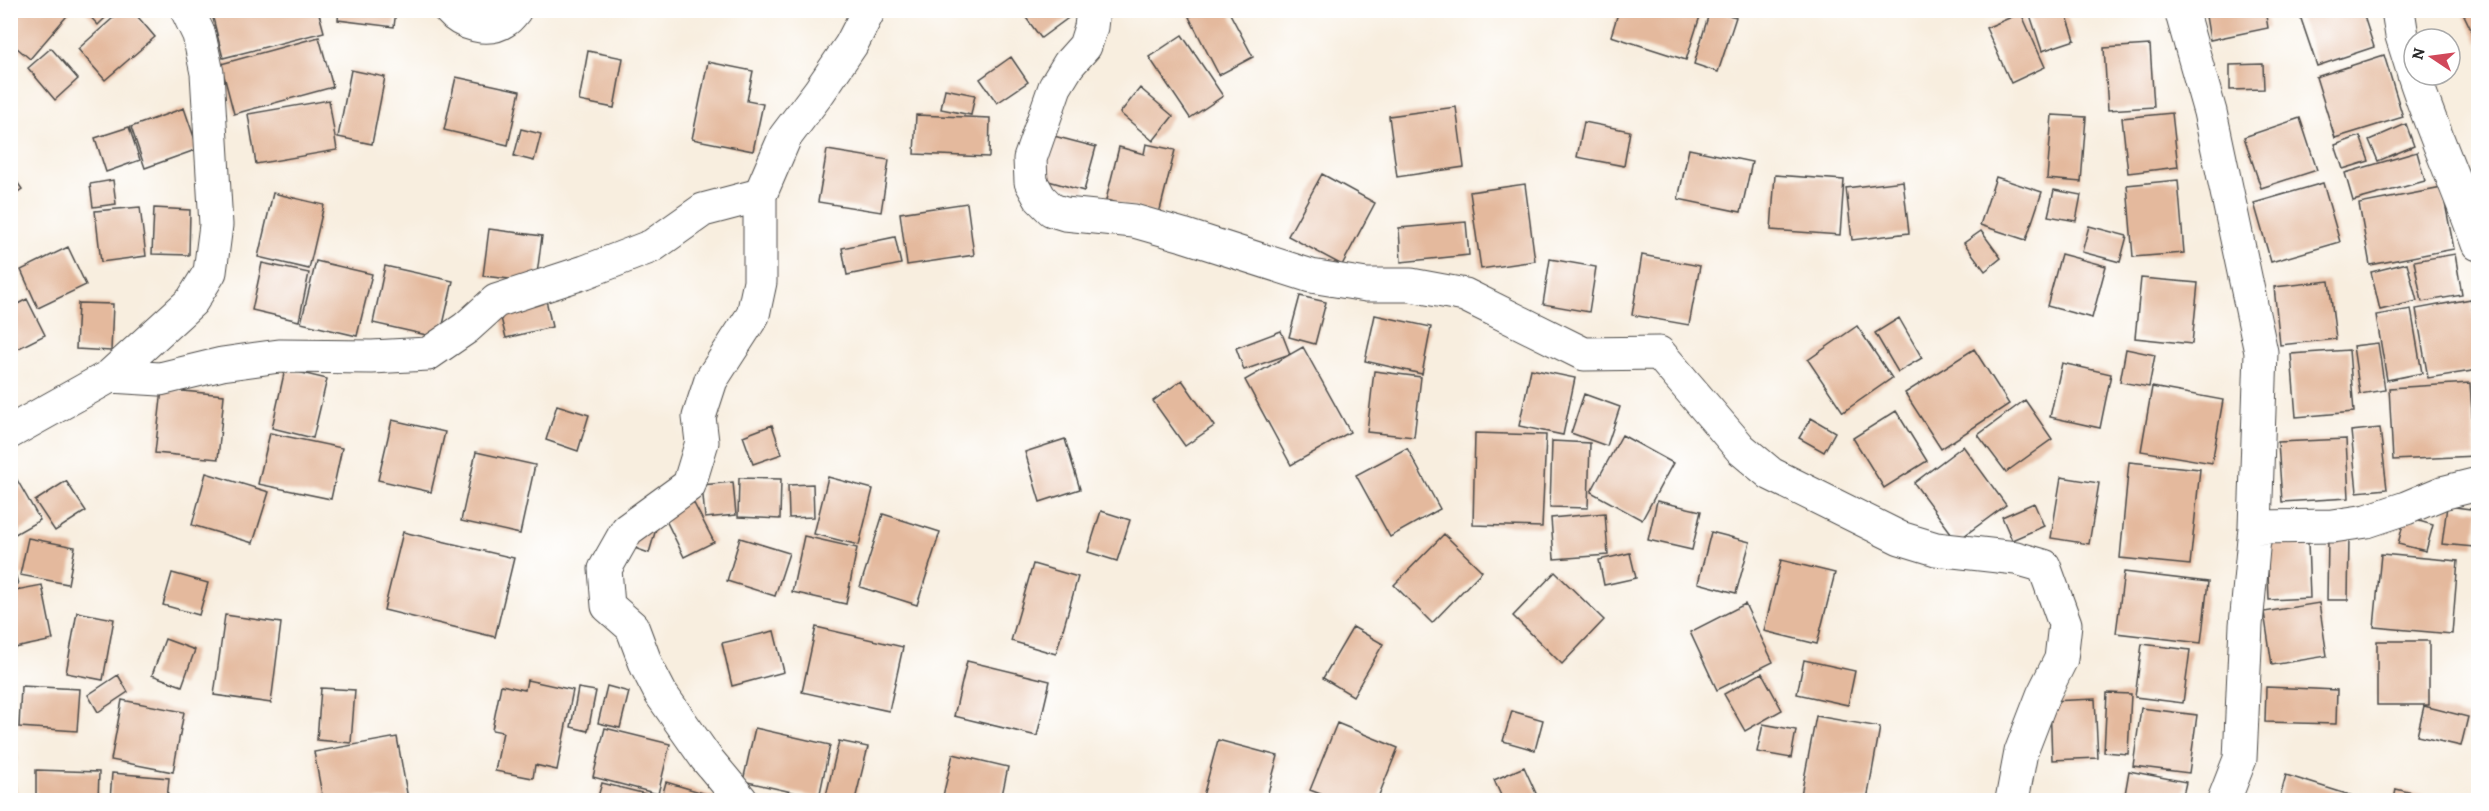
<svg xmlns="http://www.w3.org/2000/svg" width="2489" height="811" font-family="Alegreya,serif">
<style>
.building{fill:#e4b99d}
.lines{fill:none;stroke-linecap:round;stroke-linejoin:round}
.street-casing{stroke:#4a4846;stroke-width:35}
.street{stroke:#fff;stroke-width:33}
</style>
<rect width="100%" height="100%" fill="#fff"/>
<filter id="ink" filterUnits="userSpaceOnUse"><feTurbulence type="fractalNoise" baseFrequency=".0167" numOctaves="2"/><feDisplacementMap in="SourceGraphic" scale="12" xChannelSelector="R" yChannelSelector="G"/><feConvolveMatrix kernelMatrix="1 2 1 2 8 2 1 2 1" color-interpolation-filters="sRGB"/></filter>
<filter id="wash" filterUnits="userSpaceOnUse"><feTurbulence type="fractalNoise" baseFrequency=".008" numOctaves="4" result="noise"/><feDisplacementMap in="SourceGraphic" scale="24" xChannelSelector="R" yChannelSelector="G"/><feGaussianBlur stdDeviation="1.35" result="paint"/><feColorMatrix in="noise" values="0 0 0 0 0 0 0 0 0 0 0 0 0 0 0 0 0 1.4 0 .05"/><feComposite in="paint" operator="in"/></filter>
<g filter="url(#wash)">
<rect width="100%" height="100%" fill="#f8eedf"/>
<g id="blocks">
<path class="building" d="M10,10H72L30,59L10,42Z
M84,10H113L98,25Z
M122,10H132L155,37L105,80L78,49Z
M211,10H318L324,32L223,58Z
M339,10H396L394,27L338,20Z
M1030,10H1079L1041,38L1024,15Z
M1201,10H1228L1253,57L1219,75L1189,17Z
M1619,10H1702L1686,60L1611,36Z
M1710,10L1736,17L1718,72L1694,64Z
M2041,10H2065L2075,40L2042,51L2030,15Z
M2205,10H2265L2268,28L2210,40Z
M2298,10H2362L2374,47L2317,66Z
M2474,10H2478V44L2464,15Z
M2021,13L2045,67L2011,83L1986,28Z
M1182,35L1223,96L1190,118L1149,57Z
M319,37L333,87L234,114L221,64Z
M2150,45L2154,107L2108,110L2104,48Z
M51,48L78,79L55,100L28,68Z
M588,51L623,58L614,108L579,101Z
M2384,55L2403,117L2335,138L2316,77Z
M1011,57L1028,82L997,103L980,79Z
M708,62L753,71L747,101L763,104L753,151L692,139Z
M2263,64L2264,89L2230,90V65Z
M351,70L385,77L372,144L338,137Z
M456,77L520,91L508,145L444,130Z
M1140,88L1173,116L1153,141L1120,113Z
M945,89L975,95L971,115L941,109Z
M329,100L337,150L256,164L248,114Z
M1456,107L1464,167L1397,177L1389,116Z
M184,108L198,149L145,168L131,127Z
M2172,113L2178,167L2128,173L2122,118Z
M916,115L990,118L989,157L914,154Z
M2052,115L2086,117L2081,182L2047,179Z
M2300,118L2317,170L2261,188L2244,137Z
M1584,122L1630,131L1624,166L1577,157Z
M2406,124L2414,146L2378,161L2369,140Z
M129,127L140,160L106,172L95,138Z
M521,129L541,134L534,161L514,156Z
M1050,135L1096,147L1084,191L1038,178Z
M2360,136L2369,161L2343,169L2335,145Z
M1146,144L1175,150L1159,214L1106,200L1119,147L1144,154Z
M1689,149L1752,162L1741,212L1678,199Z
M827,150L889,160L881,212L818,202Z
M2417,152L2425,181L2353,201L2345,173Z
M10,172L22,189L10,197Z
M1322,174L1375,203L1342,265L1288,236Z
M1775,175L1844,180L1840,235L1771,230Z
M1996,177L2042,192L2026,240L1980,225Z
M113,180L116,204L93,207L90,184Z
M2178,180L2184,253L2133,257L2127,185Z
M1903,181L1909,233L1852,240L1846,188Z
M2323,183L2340,242L2271,262L2254,203Z
M1525,184L1535,261L1481,269L1470,192Z
M2442,188L2454,249L2370,265L2359,204Z
M2054,190L2081,195L2076,221L2048,216Z
M273,193L324,205L309,269L258,257Z
M967,203L974,255L907,265L900,213Z
M140,207L146,256L101,262L95,211Z
M154,208L190,210L189,255L152,254Z
M1466,222L1469,255L1401,262L1399,228Z
M2089,226L2127,236L2120,262L2082,252Z
M489,229L542,236L536,282L483,276Z
M1981,231L2001,258L1985,271L1964,243Z
M895,237L901,264L847,275L842,248Z
M68,247L86,285L38,308L21,270Z
M2061,254L2106,266L2092,318L2047,306Z
M2455,254L2462,295L2422,302L2414,261Z
M1642,255L1700,266L1689,325L1632,315Z
M1550,259L1596,267L1589,312L1543,304Z
M316,261L372,274L357,336L301,323Z
M262,263L309,273L299,321L252,310Z
M2407,263L2417,301L2380,310L2371,272Z
M385,266L453,281L440,338L373,323Z
M2141,278L2198,283L2192,344L2135,338Z
M2329,281L2336,339L2280,345L2274,287Z
M545,295L552,327L506,338L498,306Z
M1300,296L1326,302L1315,344L1289,337Z
M27,299L45,335L15,350L10,341V308Z
M2471,299L2478,346V370L2428,378L2416,309Z
M78,303L113,304L111,351L76,349Z
M2411,309L2422,373L2387,380L2376,315Z
M1375,315L1431,327L1422,374L1365,361Z
M1899,318L1922,358L1898,372L1875,333Z
M1857,326L1892,378L1843,412L1808,360Z
M1281,331L1290,354L1244,370L1236,348Z
M2378,343L2385,390L2360,394L2353,346Z
M1303,347L1350,432L1291,465L1245,380Z
M1974,349L2009,404L1941,449L1905,393Z
M2126,349L2155,355L2149,387L2120,382Z
M2349,350L2354,412L2296,417L2291,354Z
M2062,363L2111,374L2100,428L2050,417Z
M285,369L327,379L313,438L272,428Z
M1531,369L1575,378L1563,435L1519,426Z
M1374,371L1421,377L1414,437L1367,432Z
M1182,380L1214,426L1185,446L1153,401Z
M2470,383L2475,456L2393,460L2389,388Z
M2152,387L2223,400L2212,463L2141,451Z
M162,389L224,395L218,459L155,453Z
M1584,394L1620,407L1607,446L1571,433Z
M2025,400L2052,439L2006,472L1978,435Z
M557,405L589,415L578,451L546,440Z
M1896,411L1927,461L1884,488L1853,438Z
M1811,418L1835,432L1824,452L1799,438Z
M392,420L445,432L431,492L378,480Z
M772,425L782,454L753,464L743,436Z
M2380,428L2387,489L2357,492L2351,431Z
M270,433L342,448L331,499L258,484Z
M1475,433L1546,435L1542,527L1473,525Z
M1622,435L1673,463L1642,520L1591,492Z
M1065,439L1080,489L1040,502L1025,452Z
M2346,439L2349,498L2282,502L2278,442Z
M1552,441L1590,443L1588,508L1550,507Z
M1963,446L2006,505L1957,541L1914,483Z
M1407,448L1440,509L1390,537L1356,475Z
M476,452L535,465L520,534L461,521Z
M2129,462L2200,469L2190,565L2120,558Z
M206,473L269,492L253,543L192,525Z
M828,477L873,489L859,545L814,534Z
M2061,477L2099,483L2089,544L2051,538Z
M16,478L40,520L10,537V481Z
M739,478L781,479L780,519L738,517Z
M66,481L86,511L55,531L35,501Z
M733,482L736,515L705,518L702,485Z
M813,484L814,517L789,518L788,485Z
M685,486L714,542L684,557L656,500Z
M1657,501L1701,511L1692,550L1648,540Z
M2034,503L2044,526L2012,540L2002,517Z
M2447,506L2478,510L2474,547L2442,544Z
M1101,511L1130,520L1117,561L1088,552Z
M1605,513L1608,555L1554,559L1551,518Z
M883,514L940,532L917,605L860,587Z
M2405,517L2433,525L2426,551L2398,544Z
M658,522L649,553L620,543Z
M403,532L514,558L495,637L384,610Z
M1711,532L1750,542L1736,593L1698,583Z
M1444,534L1482,571L1432,623L1394,585Z
M804,536L857,548L846,604L792,592Z
M2328,536H2349L2348,600H2327Z
M28,538L75,547L68,584L20,575Z
M740,538L789,553L775,596L727,581Z
M2308,542L2310,598L2269,600L2267,543Z
M1630,553L1636,578L1604,585L1599,560Z
M2381,554L2458,561L2452,634L2374,627Z
M10,556L18,584L10,586Z
M1781,560L1835,573L1817,644L1764,631Z
M1033,564L1078,577L1056,654L1011,641Z
M1555,572L1604,620L1562,664L1513,616Z
M2124,572L2208,582L2201,643L2116,633Z
M172,573L208,583L199,615L163,605Z
M42,585L53,640L10,649V591Z
M2319,603L2327,656L2272,665L2264,612Z
M1745,604L1773,662L1717,690L1690,632Z
M77,612L114,619L103,680L66,673Z
M225,615L281,623L271,703L214,695Z
M816,627L903,647L889,711L802,692Z
M1353,627L1383,644L1353,696L1323,678Z
M774,631L784,672L732,686L722,643Z
M165,639L195,650L182,686L152,675Z
M2377,641H2429V705H2377Z
M2142,644L2190,650L2183,703L2135,697Z
M1804,660L1855,671L1848,705L1797,694Z
M967,661L1050,681L1037,736L954,716Z
M1762,673L1782,710L1745,731L1724,694Z
M118,675L128,692L98,712L88,695Z
M527,680L573,690L557,770L535,765L533,778L495,771L503,732L492,730L501,685L525,690Z
M21,686L80,689L77,731L19,727Z
M607,686L629,692L620,728L598,723Z
M2266,687L2337,690L2336,724L2265,722Z
M321,688L355,690L351,743L317,740Z
M578,688L596,691L588,731L571,727Z
M2107,693L2131,694L2128,754L2104,752Z
M2095,699L2098,758L2052,760L2050,701Z
M122,700L184,712L173,772L111,760Z
M2424,706L2468,717L2461,746L2417,736Z
M2141,708L2197,715L2189,773L2133,766Z
M10,709L18,760L10,761Z
M1512,711L1543,720L1535,750L1503,741Z
M1816,716L1880,727L1867,800H1833L1801,795Z
M1337,723L1398,748L1377,800H1336L1310,790Z
M1763,724L1796,730L1791,758L1757,752Z
M605,728L670,744L658,794L593,777Z
M755,728L830,745L819,798L743,781Z
M397,737L408,799L323,800L314,752Z
M1218,740L1278,756L1266,800H1202Z
M839,741L868,747L855,800H825Z
M953,754L1008,767L1001,800H942Z
M1524,767L1539,800H1503L1494,780Z
M36,770L99,772L98,800H36Z
M2129,771L2186,782L2182,800H2124Z
M112,773L169,778L167,800H110Z
M2286,775L2353,796L2351,800H2279Z
M14,778L18,800H10V779Z
M666,782L720,798L719,800H661Z
M602,783L650,795L649,800H597Z
M2396,789L2441,800H2394Z"/>
</g>
</g>
<g filter="url(#ink)">
<use href="#blocks" fill-opacity="0" stroke="#4a4846" stroke-width="1.5"/>
<g class="lines">
<g class="street-casing">
<path id="street" d="M450,10C462,24 488,32 504,21C508,19 512,14 515,10
M1093,10L1091,27L1085,46L1069,64L1055,87L1030,159L1031,182L1040,198L1052,210L1065,214L1134,221L1183,235L1311,276L1366,285H1411L1465,295L1584,354L1659,353L1741,449L1771,474L1900,538L1936,549L2016,558L2044,566L2065,624L2061,659L2043,695L2021,752L2012,800
M2181,10L2210,112L2261,352L2255,527L2246,625L2240,759L2224,800
M2398,10L2402,36L2414,74
M2414,75C2433,133 2458,187 2478,244
M110,376L160,379L222,364L279,356L372,357L428,354L466,328L496,301L585,272L652,246L703,210L760,195
M10,432L110,376L192,301L210,272L216,225L207,73L199,35L187,10
M2255,527L2333,526L2367,521L2406,508L2442,493L2478,484
M741,800L706,758L661,694L647,667L632,627L608,606L605,569L627,530L689,485L702,442L699,417L711,380L753,315L760,282V195L785,137L819,92L851,45L869,10"/>
</g>
<use href="#street" class="street"/>
</g>
</g>
<rect width="2489" height="811" fill="none" stroke="#fff" stroke-width="36"/>
<g transform="translate(2432 57) rotate(283)"><circle r="28" fill="#ffffff" stroke="#aaaaaa" stroke-width="1.5"/>
<path d="M0-4.5L10 22L0 15L-10 22Z" fill="#d1495b"/>
<text y="-9" font-size="16" font-weight="bold" text-anchor="middle" fill="#2b2b2b">N</text>
</g>
</svg>
